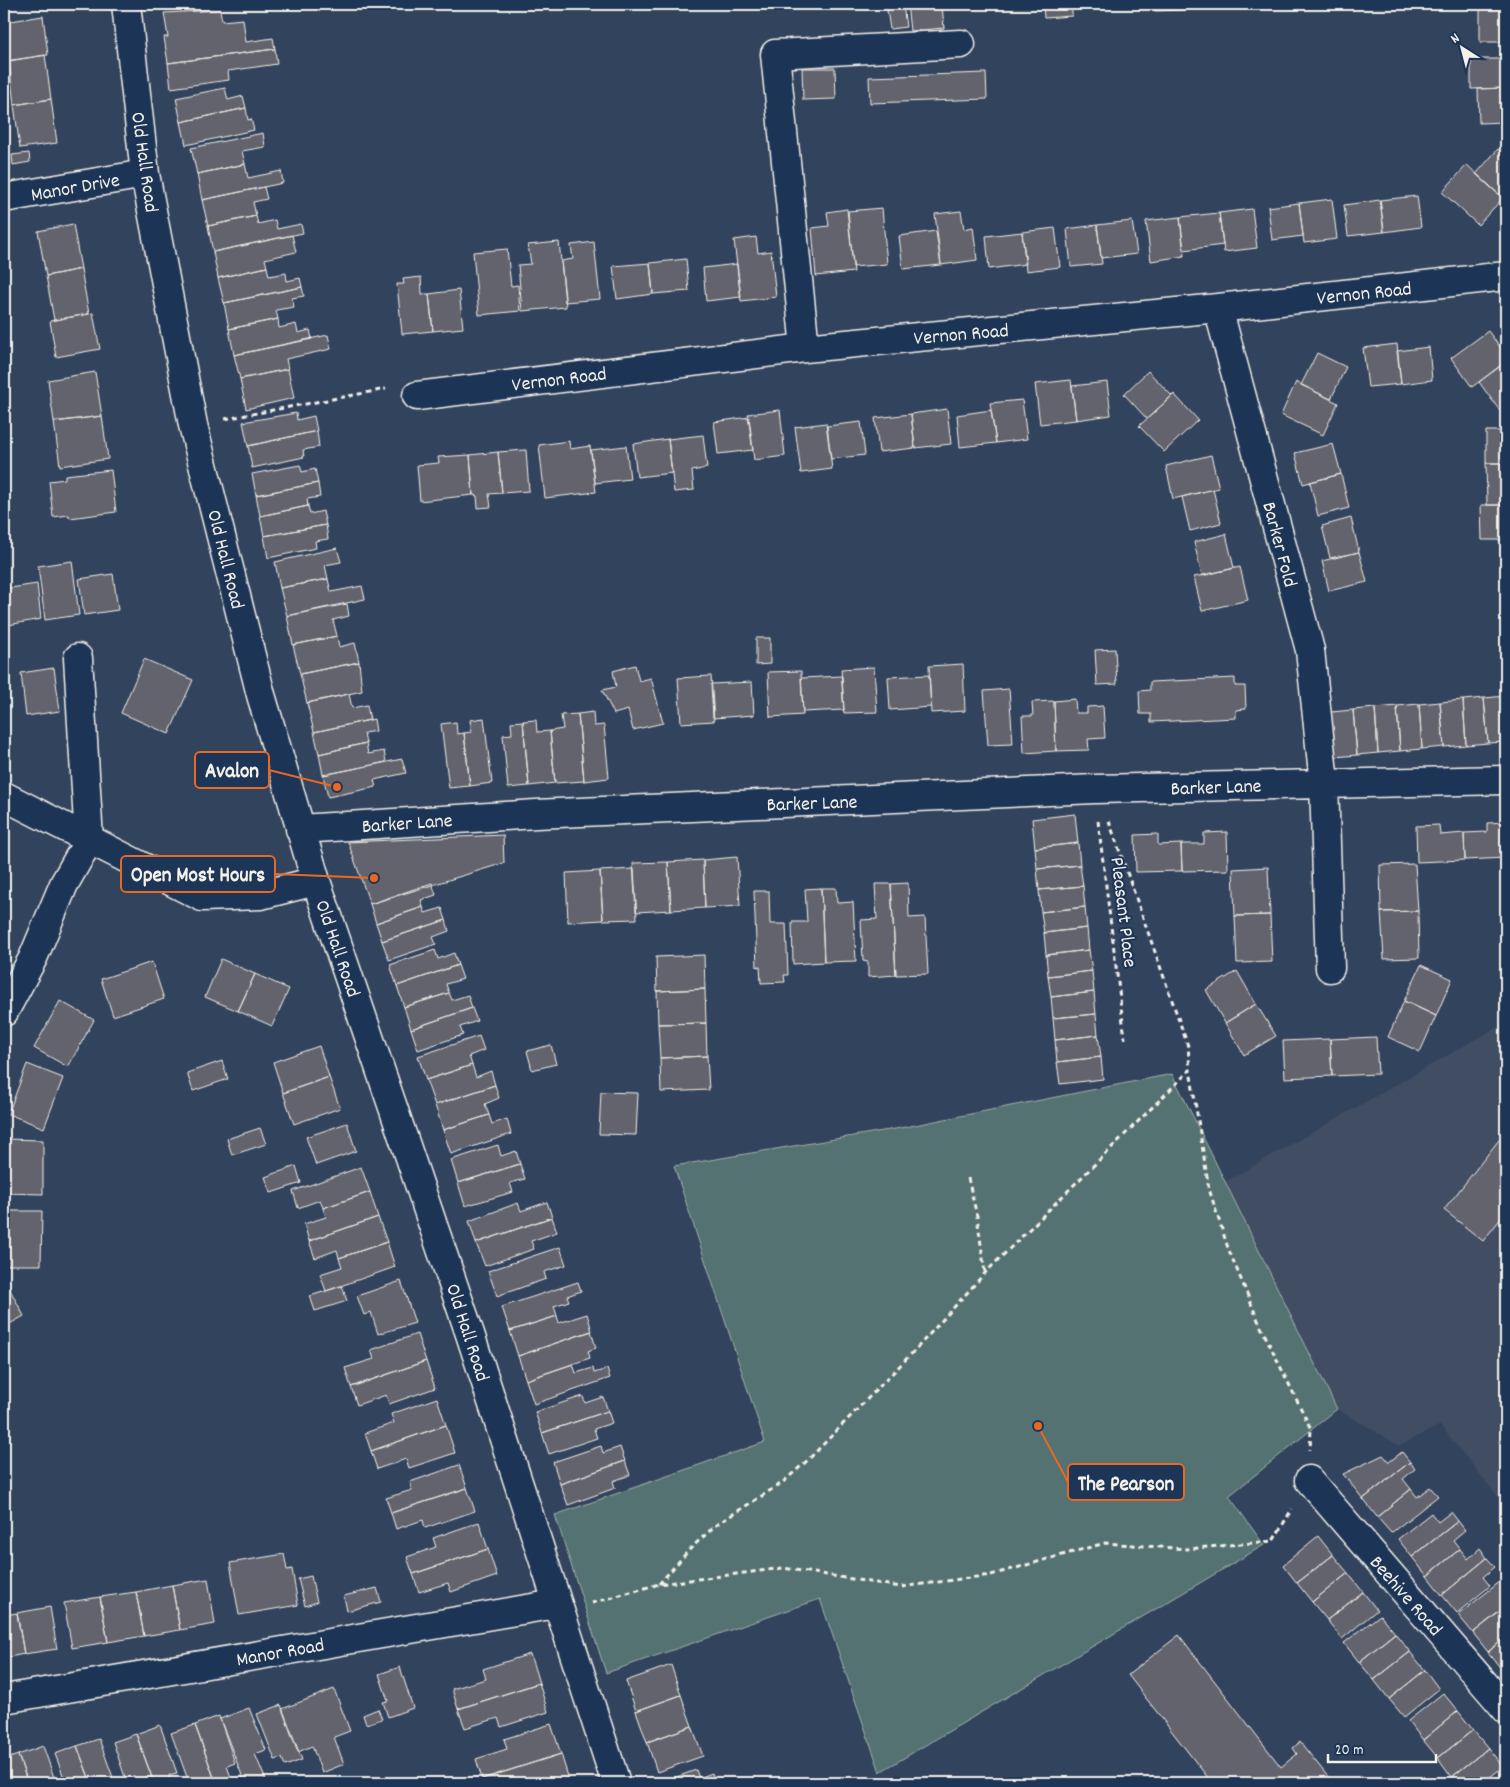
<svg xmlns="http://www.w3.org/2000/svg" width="1510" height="1787" font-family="Dekko,sans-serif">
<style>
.built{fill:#414d63}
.green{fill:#537271;stroke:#a4b2ac}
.building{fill:#64646e;stroke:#f4f1e8}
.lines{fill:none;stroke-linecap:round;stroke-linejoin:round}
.minor-casing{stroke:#f4f1e8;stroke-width:31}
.path{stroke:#f4f1e8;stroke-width:3;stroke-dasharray:5 4;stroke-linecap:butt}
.minor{stroke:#1d3557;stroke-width:28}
.labels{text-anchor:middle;stroke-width:4;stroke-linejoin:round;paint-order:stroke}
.street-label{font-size:20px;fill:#f4f1e8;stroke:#1d3557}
.leader{fill:none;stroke:#e96822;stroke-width:2}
.callout-dot{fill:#e96822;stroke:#1d3557;stroke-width:2}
.callout{fill:#1d3557;stroke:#e96822;stroke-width:2}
.callout-label{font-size:21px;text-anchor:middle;font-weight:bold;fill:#f4f1e8}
</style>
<rect width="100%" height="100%" fill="#32435e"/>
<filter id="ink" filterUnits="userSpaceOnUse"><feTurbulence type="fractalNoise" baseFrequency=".02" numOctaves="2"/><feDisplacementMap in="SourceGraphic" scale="10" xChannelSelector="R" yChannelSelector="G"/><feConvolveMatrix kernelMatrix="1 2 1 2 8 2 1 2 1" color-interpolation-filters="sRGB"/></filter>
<g filter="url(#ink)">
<path class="built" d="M1506,1022V1507L1440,1425L1400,1446L1337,1409L1225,1182Z"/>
<path class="green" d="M1172,1074L1337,1409L1229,1496L1264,1545L880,1772L820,1599L606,1673L555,1515L765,1442L674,1166L895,1129Z"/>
<path class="building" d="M179,4H230V5L180,10Z
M886,4H903L906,27L890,29Z
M907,4H942L944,28L910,31Z
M1043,4H1072V16L1044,18Z
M1155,4H1184V10L1155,11Z
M1480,4H1506V5L1480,6Z
M1506,5V42H1480V6Z
M220,10L222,21L243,19L246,42L273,38L275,49L168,63L164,37H168L164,13Z
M43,16L48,55L5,61L4,22Z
M275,49L277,64L228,71L229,80L171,88L168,63Z
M45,55L51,99L14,105L9,61Z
M1471,59H1506V88L1471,89Z
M802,68H835L836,99L803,100Z
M986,73L987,99L870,103L869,77Z
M225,88L228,100L243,96L246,108L181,122L176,98Z
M1506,88V122L1479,123L1478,89Z
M51,99L57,143L20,148L14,105Z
M246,108L248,120L251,119L254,130L186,145L181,122Z
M263,133L265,147L242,151L245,164L197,174L191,148Z
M1498,149L1506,157V187L1499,195L1476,174Z
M29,153L30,162L13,165L12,155Z
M245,164L248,178L281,171L283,183L202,200L197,174Z
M1467,165L1503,198L1478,225L1442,192Z
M264,187L267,199L253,202L256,216L208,226L202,200Z
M1417,196L1421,227L1384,232L1380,200Z
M1332,199L1337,239L1304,243L1299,203Z
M1380,200L1384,232L1348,236L1344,205Z
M1299,203L1303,236L1272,240L1268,207Z
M882,208L887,264L853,267L848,211Z
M847,209L854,272L816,276L812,228L829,226L827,212Z
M1252,209L1257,248L1224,252L1219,213Z
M961,211L964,229L973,227L977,260L941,265L935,214Z
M1219,213L1223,245L1184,250L1180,217Z
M256,216L258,224L275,220L277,229L301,224L303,233L213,252L208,226Z
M1180,217L1184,256L1151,261L1146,221Z
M1132,221L1137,254L1101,258L1097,225Z
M73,224L81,269L46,276L38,231Z
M1097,225L1102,264L1071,267L1067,229Z
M1055,228L1060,267L1026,271L1022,232Z
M936,231L941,265L903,269L899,236Z
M1022,232L1026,264L989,269L986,236Z
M292,235L296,252L265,259L267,267L218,278L213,252Z
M756,237L758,253L771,251L776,297L741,301L734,240Z
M559,242L566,307L522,311L518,265L531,264L528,245Z
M594,242L600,299L565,302L561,261L573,259L571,245Z
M507,249L511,286L518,285L520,311L479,315L473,252Z
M686,259L689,291L653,294L650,263Z
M650,263L653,294L617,299L613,266Z
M737,264L741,297L706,301L703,268Z
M267,267L269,276L286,273L287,281L300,278L302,287L224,303L218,278Z
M81,269L89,314L54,320L46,276Z
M421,277L422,294H429L433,331L402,334L397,284H404L403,279Z
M302,287L304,296L292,298L294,307L276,310L278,319L229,329L224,303Z
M459,290L463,328L433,331L429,294Z
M93,313L100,349L56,357L50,321Z
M278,319L279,328L296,324L298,333L310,330L312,339L234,355L229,329Z
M1488,331L1506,355V362L1472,387L1451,358Z
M328,335L331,349L286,359L288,369L240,379L234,355Z
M1397,344L1401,384L1368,387L1363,348Z
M1429,347L1432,380L1401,384L1397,351Z
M1317,353L1346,367L1331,399L1301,385Z
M1505,362L1506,407L1500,411L1479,382Z
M288,369L294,398L246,409L240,379Z
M1148,371L1172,396L1147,419L1124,394Z
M95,372L102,416L54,422L48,380Z
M1071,380L1076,420L1040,424L1035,384Z
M1107,382L1111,415L1076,420L1072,386Z
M1296,382L1338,403L1323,435L1281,415Z
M1174,394L1198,420L1164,452L1139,426Z
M1022,400L1027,439L996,443L990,403Z
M947,409L951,444L915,448L911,414Z
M780,410L785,456L754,460L748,414Z
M991,410L996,443L960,447L957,415Z
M296,413L297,420L314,416L317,431L248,446L243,422Z
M911,414L915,448L879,452L875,418Z
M102,416L108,459L60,466L54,422Z
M749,417L753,450L718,454L714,422Z
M861,422L865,455L831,459L827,426Z
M826,423L832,469L801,473L795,427Z
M317,431L319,447L303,450L304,457L252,468L248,446Z
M1486,431H1506V463H1486Z
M703,435L707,468L692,471L694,490L674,492L668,439Z
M668,439L672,473L637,477L633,444Z
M569,441L570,449L590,446L596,492L545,498L539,445Z
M1333,444L1341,474L1303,484L1295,453Z
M626,446L630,479L595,483L591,450Z
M526,450L529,491L502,493L498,452Z
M498,452L502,493L489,494L491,507L478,508L477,496L473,495L470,455Z
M470,455L473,495L420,501L417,465L439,463L438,457Z
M1211,455L1219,488L1173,499L1166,466Z
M1486,463H1506V505H1487Z
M300,465L302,472L315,469L318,483L256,495L252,474Z
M111,470L116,512L70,518L69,515L53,517L49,481L65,479V475Z
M1341,474L1349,508L1318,516L1310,482Z
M318,483L320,497L307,499L308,506L260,516L256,495Z
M1213,489L1221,523L1190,531L1182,497Z
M1481,505H1506V540H1482Z
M308,506L310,514L323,511L326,525L264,536L260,516Z
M1351,518L1359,552L1330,558L1322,526Z
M326,525L328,539L315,541L316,548L268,558L264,536Z
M1226,534L1234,568L1202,576L1194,542Z
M337,548L341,562L325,565L328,579L280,588L275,562Z
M1359,552L1367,582L1329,591L1322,561Z
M72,561L79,615L45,620L38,566Z
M1240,567L1248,600L1202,611L1194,577Z
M113,574L118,610L84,615L79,579Z
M328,579L331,592L362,586L365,599L287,616L280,588Z
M37,584L41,619L8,625L4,589Z
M347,604L349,616L333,620L337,636L293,645L287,616Z
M337,636L339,647L355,643L359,662L300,674L293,645Z
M756,638H770V664L756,665Z
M1115,649L1117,684L1097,685L1095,650Z
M144,659L193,680L169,734L121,713Z
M359,662L362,691L307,703L300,674Z
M963,664L965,711L931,713L929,666Z
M635,665L639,681L651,678L663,723L633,730L628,710L614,714L602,690L616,687L613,671Z
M874,667L877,712L844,713L841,669Z
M54,668L60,711L26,716L21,673Z
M801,671L803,715L770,717L768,672Z
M929,675L931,707L890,710L888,677Z
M711,676L714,721L681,723L678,678Z
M842,676L844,710L803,712L801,678Z
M1235,678V686H1245L1246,709L1236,710V718L1151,722V714H1140L1139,691L1150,690V682Z
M752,682L754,715L713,718L711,684Z
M1009,689L1013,744L988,745L984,691Z
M349,694L352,708L367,705L370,720L314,732L307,703Z
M1506,696V742L1488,743L1484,698Z
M1484,698L1488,743L1466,745L1463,700Z
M1075,699L1076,713H1087V707L1103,706L1105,738L1088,739L1089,750L1056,751L1054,701Z
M1463,700L1466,745L1444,747L1440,702Z
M1054,701L1056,751L1024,753L1022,716H1033L1032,702Z
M1440,702L1444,747L1422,749L1419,704Z
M1419,704L1422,749L1400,751L1397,706Z
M1397,706L1400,751L1378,753L1375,708Z
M1375,708L1378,753L1357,755L1353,710Z
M1353,710L1357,755L1335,757L1331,712Z
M593,712L594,726L604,725L609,778L584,781L578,714Z
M578,714L584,781L555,783L550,731L563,729L561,715Z
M484,718L492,783L470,786L464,733L472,732L470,720Z
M374,719L376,731L364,733L366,743L319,754L314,732Z
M536,720L537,732L550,731L555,783L529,786L523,721Z
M523,721L529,786L508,788L503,735L512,734L511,722Z
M456,722L457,734L464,733L470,786L449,788L441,724Z
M366,743L368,754L384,751L386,762L323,775L319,754Z
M402,759L406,773L374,780L376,787L328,797L323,775Z
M1075,814L1078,843L1035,848L1032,819Z
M1506,822V858L1465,860L1464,833L1487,832V823Z
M1439,825L1440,835L1464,833L1465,860L1417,862L1416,826Z
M1227,832L1228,870L1182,871L1181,844H1204V833Z
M1158,834V845L1181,844L1182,871L1136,872L1135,835Z
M503,835L504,863L370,904L348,842Z
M1078,843L1080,865L1037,869L1035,848Z
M737,857L740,906L705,908L703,860Z
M703,860L705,908L671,910L668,862Z
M668,862L671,910L636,912L633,863Z
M1415,864L1418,911L1381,912L1380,865Z
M1080,865L1083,886L1039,890L1037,869Z
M1268,867L1270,915L1235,916L1233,869Z
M634,869L637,919L603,920L600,871Z
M600,871L603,920L568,922L566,873Z
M432,883L436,895L421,900L423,907L376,923L370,904Z
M908,883L909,918L925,917L928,974L896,975L891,884Z
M875,884H891L896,975L868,977V962L863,961L861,920L877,919Z
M1083,886L1085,907L1041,912L1039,890Z
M821,888L824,962L793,964L792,922H807L805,889Z
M821,888H836L837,903L853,902L856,961L824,962Z
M754,891H769L770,924H786L788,975H784L785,982L761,983L760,966L757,967Z
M423,907L425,913L442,908L446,920L382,941L376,923Z
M1085,907L1087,928L1044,933L1041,912Z
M1418,911L1419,958L1384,959L1381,912Z
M1270,915L1272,962L1237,963L1235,916Z
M446,920L449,931L433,937L436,944L389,960L382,941Z
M1087,928L1089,950L1046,955L1044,933Z
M435,950L438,959L454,953L458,965L397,986L390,965Z
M1089,950L1092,971L1048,976L1046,955Z
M704,955L705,989L657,991L656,957Z
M221,959L255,974L238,1011L205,997Z
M152,962L164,999L113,1016L101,979Z
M458,965L463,979L446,984L449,993L404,1007L397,986Z
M1421,965L1452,979L1436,1016L1404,1001Z
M1092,971L1094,992L1051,997L1048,976Z
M1237,971L1256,1004L1225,1023L1206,990Z
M255,974L289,989L272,1026L238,1011Z
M705,989L706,1023L658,1024L657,991Z
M1094,992L1096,1014L1053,1018L1051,997Z
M449,993L452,1000L468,995L472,1008L411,1029L404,1007Z
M60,1001L94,1020L68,1067L34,1048Z
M1404,1001L1436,1016L1420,1052L1388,1037Z
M1256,1004L1276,1036L1244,1055L1225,1023Z
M472,1008L477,1021L460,1027L463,1035L418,1050L411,1029Z
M1096,1014L1098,1035L1055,1040L1053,1018Z
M706,1023L707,1056L660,1058L658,1024Z
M1098,1035L1101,1057L1057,1062L1055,1040Z
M479,1036L484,1050L469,1056L472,1065L426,1080L418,1056Z
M1376,1037L1378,1074L1332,1076L1330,1039Z
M1330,1039L1332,1076L1285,1078L1283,1041Z
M551,1045L556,1064L532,1070L527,1051Z
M319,1046L329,1077L283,1093L273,1062Z
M707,1056L709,1090L661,1092L660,1058Z
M1101,1057L1103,1079L1060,1084L1057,1062Z
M222,1061L228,1079L193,1091L187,1073Z
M27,1064L63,1078L44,1128L8,1114Z
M472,1065L476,1077L491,1071L495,1085L435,1105L426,1080Z
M329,1077L340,1108L294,1124L283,1093Z
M495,1085L499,1098L485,1104L489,1115L443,1130L435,1105Z
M601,1092L638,1093L636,1135L599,1134Z
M489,1115L492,1124L507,1119L511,1134L451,1154L443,1130Z
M347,1123L356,1151L316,1165L306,1137Z
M260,1128L266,1144L232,1155L227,1139Z
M1506,1131V1212L1483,1241L1444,1210Z
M5,1139L43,1140V1194L4,1193Z
M498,1145L501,1156L516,1151L520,1164L458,1183L451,1160Z
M520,1164L525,1179L510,1183L513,1192L465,1206L458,1183Z
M296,1166L301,1183L271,1193L265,1177Z
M361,1167L370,1192L323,1208L320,1200L298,1208L293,1191Z
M370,1192L378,1217L309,1241L304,1224L326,1217L323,1208Z
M547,1202L552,1217L476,1243L469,1221L518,1203L521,1211Z
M4,1211H42L41,1265H4Z
M378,1217L387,1242L339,1258L337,1250L315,1258L309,1241Z
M552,1217L557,1232L531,1241L534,1249L485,1266L476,1243Z
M387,1242L395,1267L326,1291L320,1274L342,1267L339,1258Z
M560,1247L566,1265L544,1272L546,1279L497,1296L488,1271Z
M401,1281L415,1323L378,1334L371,1312L364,1315L357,1296Z
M6,1282L24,1316L4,1327V1283Z
M578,1282L581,1291L567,1296L569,1301L554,1306L557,1316L510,1331L502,1307Z
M342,1286L347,1301L315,1311L310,1296Z
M587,1314L592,1331L518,1356L510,1331L557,1316L559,1323Z
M591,1331L596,1348L588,1351L590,1358L526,1380L518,1356Z
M417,1334L426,1361L351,1387L345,1368L374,1359L371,1350Z
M426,1361L435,1388L389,1404L386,1395L357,1405L351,1387Z
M573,1364L576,1373L593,1368L594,1373L607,1369L610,1378L534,1404L526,1380Z
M583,1396L585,1403L603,1397L608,1411L542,1433L535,1412Z
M437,1398L446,1425L371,1451L365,1433L394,1423L391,1414Z
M608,1411L612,1423L594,1429L597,1438L549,1454L542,1433Z
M446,1425L455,1453L409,1468L406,1459L377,1469L371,1451Z
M601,1446L603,1453L620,1447L625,1461L560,1484L553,1462Z
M1402,1452L1410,1462L1363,1499L1343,1474L1383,1455L1389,1462Z
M625,1461L630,1475L613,1481L615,1488L568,1505L560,1484Z
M1410,1462L1415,1469L1403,1479L1411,1489L1377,1517L1363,1499Z
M459,1465L467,1488L391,1513L386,1498L412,1490L410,1482Z
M1430,1487L1438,1496L1391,1533L1377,1517L1411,1489L1417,1497Z
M467,1488L475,1511L425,1528L423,1520L396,1529L391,1513Z
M1451,1512L1458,1521L1412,1557L1398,1539L1431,1513L1438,1522Z
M1458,1521L1465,1530L1453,1540L1460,1549L1427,1576L1412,1557Z
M479,1522L488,1549L413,1574L407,1557L436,1547L433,1538Z
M1318,1536L1333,1555L1297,1583L1283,1565Z
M1480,1548L1487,1558L1442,1595L1427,1576L1460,1549L1468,1559Z
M488,1549L497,1576L451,1592L448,1583L419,1592L413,1574Z
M284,1554L287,1570L292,1569L298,1605L239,1615L230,1563Z
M1333,1555L1348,1573L1312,1602L1297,1583Z
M1487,1558L1495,1567L1483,1577L1490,1586L1457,1613L1442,1595Z
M1348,1573L1363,1592L1327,1620L1312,1602Z
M311,1576L317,1602L305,1606L298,1579Z
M1506,1577V1606L1473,1633L1458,1615Z
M208,1579L215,1624L180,1630L172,1585Z
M172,1585L180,1630L144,1636L136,1592Z
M377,1588L381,1602L347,1611L344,1596Z
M136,1592L144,1636L108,1642L100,1597Z
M1363,1592L1377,1610L1342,1639L1327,1620Z
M100,1597L108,1642L72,1648L64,1603Z
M50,1607L57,1649L24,1654L17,1613Z
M1506,1607V1637L1488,1652L1473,1633Z
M17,1613L24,1654L4,1658V1615Z
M1380,1615L1395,1633L1359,1662L1344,1643Z
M1395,1633L1410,1652L1374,1680L1359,1662Z
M1179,1635L1281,1767L1297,1754L1293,1748L1300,1742L1329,1778L1322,1783H1212L1128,1675Z
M1506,1637V1667L1502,1670L1488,1652Z
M1410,1652L1425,1670L1389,1699L1374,1680Z
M530,1654L539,1683L458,1709L452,1689L486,1679L483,1669Z
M671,1665L681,1695L636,1711L626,1681Z
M400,1667L413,1708L388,1717L383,1702L388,1701L379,1674Z
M1425,1670L1439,1689L1404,1717L1389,1699Z
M539,1683L548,1712L501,1727L498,1718L465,1728L458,1709Z
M334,1689L350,1731L334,1737L344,1764L322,1773L312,1746L298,1752L282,1709Z
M1443,1693L1458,1711L1423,1740L1408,1721Z
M681,1695L692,1726L647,1742L636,1711Z
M281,1705L302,1760L285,1766L282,1758L275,1760L257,1714Z
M249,1708L266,1750L255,1754L267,1783H245L220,1719Z
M378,1709L382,1719L366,1724L363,1715Z
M1458,1711L1473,1730L1438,1758L1423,1740Z
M219,1716L235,1763L227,1766L233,1783H216L195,1725Z
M551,1724L561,1754L482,1779L476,1759L507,1749L504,1739Z
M160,1725L177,1773L169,1775L171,1783H154L136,1734Z
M195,1725L216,1783H198L196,1778L188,1780L171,1733Z
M692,1726L703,1756L657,1772L647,1742Z
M1473,1730L1488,1748L1452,1777L1438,1758Z
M136,1734L154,1783H127L113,1742Z
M99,1739L115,1783H91L77,1746Z
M43,1746L56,1783H28L18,1755Z
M77,1746L91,1783H66L55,1754Z
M1488,1748L1503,1767L1482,1783H1457L1452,1777Z
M561,1754L570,1783H484L482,1779Z
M18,1755L28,1783H4V1760Z
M696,1770L699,1778L712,1773L716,1783H660Z"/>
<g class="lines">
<g class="minor-casing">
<path id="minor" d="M126,4L145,174L193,425L261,695L316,881L470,1334L616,1783
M4,198L145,174
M1218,308L1310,650L1324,783L1330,968
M805,348L775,54L961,44
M417,396L805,348L1218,308L1506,276
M4,796L202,897L261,895L316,881
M300,829L536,814L1095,789L1506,780
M4,1012L33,958L64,884L89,840L78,658
M1309,1480L1506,1709
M4,1699L556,1604"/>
</g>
<path class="path" d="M225,419L386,389
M1098,821L1125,1039
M1109,821L1188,1046L1190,1070
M968,1178L977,1216L985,1273
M659,1584L691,1548L716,1525L782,1483L808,1460L916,1349L985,1273L1190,1070L1209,1189L1228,1248L1260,1325L1311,1429L1310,1450
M592,1603L659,1584L783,1568L901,1587L991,1575L1105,1543L1187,1549L1273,1541L1292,1509"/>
<use href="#minor" class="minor"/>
</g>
</g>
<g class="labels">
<g class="street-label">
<text transform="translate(146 162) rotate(82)" y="7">Old Hall Road</text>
<text transform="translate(75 186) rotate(-10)" y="7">Manor Drive</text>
<text transform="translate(1364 292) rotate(-6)" y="7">Vernon Road</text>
<text transform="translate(961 333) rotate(-5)" y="7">Vernon Road</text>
<text transform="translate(559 378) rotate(-7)" y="7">Vernon Road</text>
<text transform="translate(1281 544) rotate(75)" y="7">Barker Fold</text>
<text transform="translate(227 559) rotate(76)" y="7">Old Hall Road</text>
<text transform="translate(1216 786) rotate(-2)" y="7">Barker Lane</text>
<text transform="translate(812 802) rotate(-2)" y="7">Barker Lane</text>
<text transform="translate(407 822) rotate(-4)" y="7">Barker Lane</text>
<text transform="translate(1125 912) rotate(83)" y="7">Pleasant Place</text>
<text transform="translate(339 948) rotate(71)" y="7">Old Hall Road</text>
<text transform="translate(469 1332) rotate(72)" y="7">Old Hall Road</text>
<text transform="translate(1407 1595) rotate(49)" y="7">Beehive Road</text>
<text transform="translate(280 1651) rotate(-10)" y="7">Manor Road</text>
</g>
</g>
<path class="leader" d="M337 787L269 770M374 878L275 874M1038 1426L1068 1482"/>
<g class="callout-dot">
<circle cx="337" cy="787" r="5"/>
<circle cx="374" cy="878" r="5"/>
<circle cx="1038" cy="1426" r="5"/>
</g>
<g class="callout">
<rect x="195" y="752" width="74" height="36" rx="5"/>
<rect x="121" y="856" width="154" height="36" rx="5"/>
<rect x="1068" y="1464" width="116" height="36" rx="5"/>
</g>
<g class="callout-label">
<text x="232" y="777">Avalon</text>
<text x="198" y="881">Open Most Hours</text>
<text x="1126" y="1490">The Pearson</text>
</g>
<rect width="1510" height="1787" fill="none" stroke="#1d3557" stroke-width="20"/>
<rect x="10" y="10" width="1490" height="1767" fill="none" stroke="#f4f1e8" stroke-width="2" filter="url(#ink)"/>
<g transform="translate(1462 48) rotate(324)" stroke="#1d3557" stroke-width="4" paint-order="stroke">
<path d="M0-4L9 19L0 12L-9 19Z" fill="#f4f1e8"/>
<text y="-8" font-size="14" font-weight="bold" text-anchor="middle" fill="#f4f1e8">N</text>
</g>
<path d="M1328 1754v8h108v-8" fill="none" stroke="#f4f1e8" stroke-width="2.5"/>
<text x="1335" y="1754" font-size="15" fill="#f4f1e8" stroke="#1d3557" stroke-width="4" paint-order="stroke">20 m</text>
</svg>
